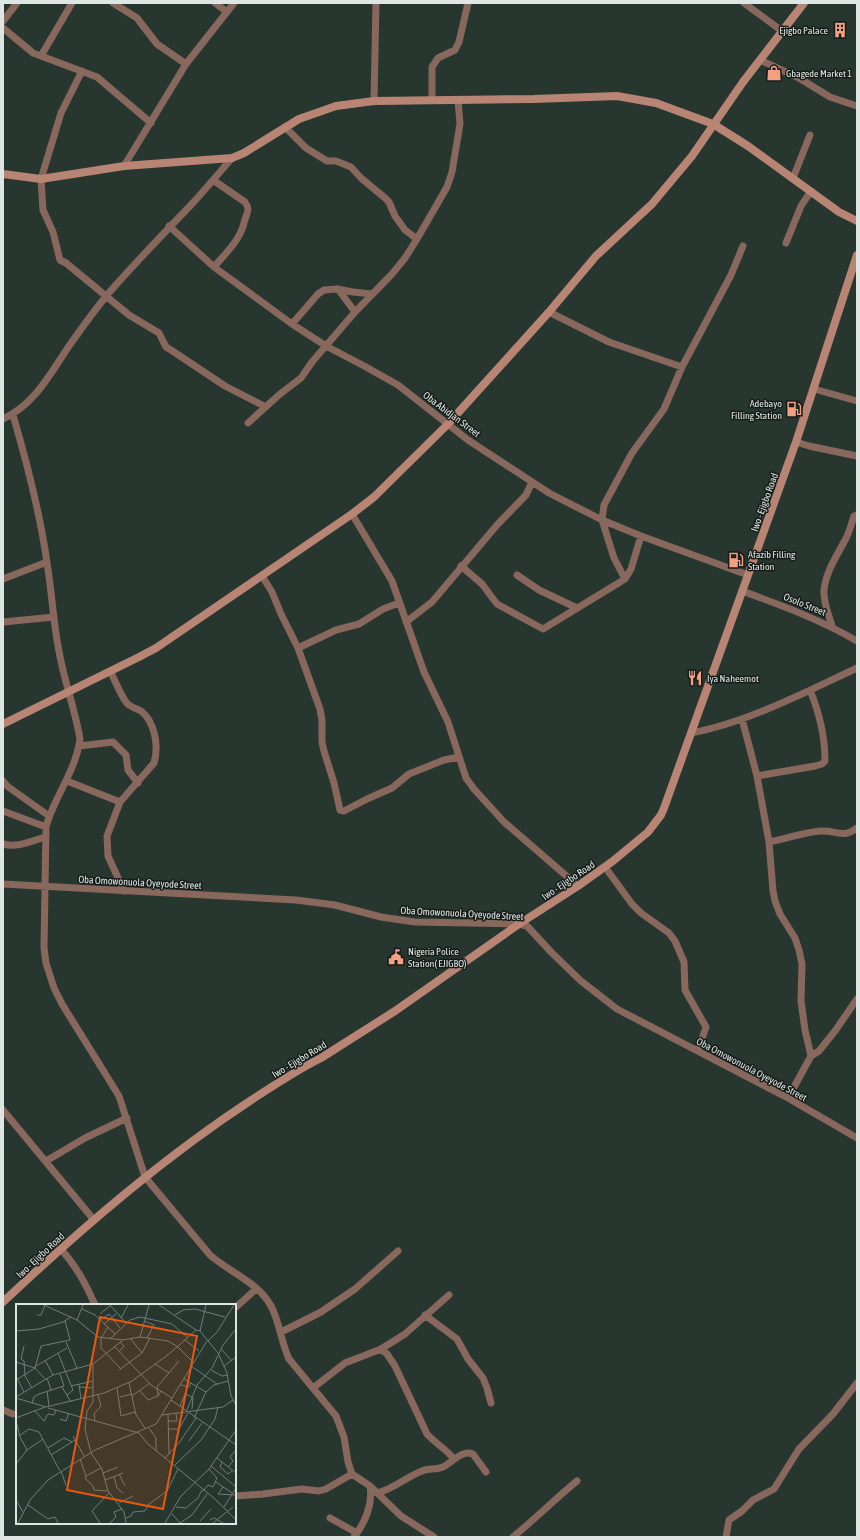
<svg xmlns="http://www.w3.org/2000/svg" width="860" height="1540" font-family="'Asap Condensed',sans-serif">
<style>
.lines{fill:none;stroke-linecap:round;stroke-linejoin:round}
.street{stroke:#88685d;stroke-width:7}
.secondary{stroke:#b88574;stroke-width:8}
.labels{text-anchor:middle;stroke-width:3;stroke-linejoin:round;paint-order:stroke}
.poi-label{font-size:10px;fill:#dde6e2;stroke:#161c19;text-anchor:start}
.street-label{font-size:10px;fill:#dde6e2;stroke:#161c19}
.inset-road{fill:none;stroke:#707c77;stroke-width:1}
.view{fill:#e8590c;fill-opacity:0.15;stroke:#e8590c;stroke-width:2}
.inset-edge{fill:none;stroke:#dde6e2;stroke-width:2}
</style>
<rect width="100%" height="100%" fill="#283630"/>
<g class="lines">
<path class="street" d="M113,3L137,18L157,44L186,64
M215,3L227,12
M744,3L782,31
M3,21L17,3
M3,28L33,53L97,77L151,123
M41,56L72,3
M760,60L799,78L830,97L857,106
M82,71L61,113L41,179L43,210L53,232L60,260L66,263L129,315L159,333L166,347L171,350L225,386L266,407
M432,100V67L438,58L455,50L459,42L468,3
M374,101L376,3
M285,127L306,148L327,161H336L351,167L361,178L385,198L389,202L395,216L405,230L417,239
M124,166L186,64L234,3
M793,178L810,135
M213,180L245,202C251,210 246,214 244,223C240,240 225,254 214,267
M169,226L214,267L292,324L326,346L366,367L398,385L468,440L549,493L602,520L641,536L748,575
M786,243L801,206L811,191
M338,289L355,312
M549,312L609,342L682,367
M292,324L318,294L324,290L337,289L353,292L372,294
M814,389L857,401
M13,415C27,463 40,512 47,563C52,592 53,622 59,651C64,681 75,709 80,739C76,771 54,797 46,827L44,948L46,963L54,988L62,1004L119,1096L145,1177L210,1255C229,1272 258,1282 271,1306C280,1323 281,1342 289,1359L336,1416L344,1437L348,1462L352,1474L370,1486L401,1516L434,1537
M3,419C35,404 50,374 69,346C81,329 94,311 107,295C134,264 162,235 190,206C205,190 218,174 232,158
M248,423L280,394L301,378L312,362L355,312L392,274L405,258L417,239L447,187L452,172L460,124L458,100
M796,442L809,446L857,456
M352,514L392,581L424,672L448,722L466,778L474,789L504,822L578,886
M461,566L482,584L497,604L543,629L625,579L631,569L641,536
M517,575L539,590L577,608
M262,576L272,592L281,614L298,648L320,709L322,720V742L324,751L334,783L340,810L344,811L367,799L392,788L409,774L444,760L459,757
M3,579L47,562
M625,579L614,558L602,520L604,505L632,453L664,409L682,367L731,275L743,246
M742,591C783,606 819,619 857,641
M3,622L54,617
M406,622L432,602L497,525L526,495L532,482
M832,626C829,615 823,602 824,590C826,572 836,557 844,542C849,534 851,525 854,516L857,515
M298,648L336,630L359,624L383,609L399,603
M110,671C115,680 120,694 126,702C129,707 136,708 141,711C155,722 159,746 154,763L120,802L107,836L108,856L124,891
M742,719L757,776L769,842L773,891L775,901L780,914L795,938L799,950L802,964L801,1001L805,1030L811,1056
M691,733C746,723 806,692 857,668
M79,746L113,742L126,755L128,770L138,783
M757,776L815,766L822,764L825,761C825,737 819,712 810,690
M3,781L7,786L49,816
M67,781L120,802
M3,811L46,827
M769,842C786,839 804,832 821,831C836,830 843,839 857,828
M3,844C18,848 31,841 45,837
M605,867L632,904L641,913L669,933L675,941L684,962L685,990L706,1027L698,1051
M3,884L296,900L335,905L381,917L415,922L519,924L527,926L552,953L581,981L617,1009L788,1098L857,1138
M788,1098L811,1056L819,1051L835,1031L857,999
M3,1110L94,1220
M46,1161L85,1138L127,1118
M61,1249C77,1268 85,1282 95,1305
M235,1308L256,1289
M425,1315L457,1339L468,1359L483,1378L487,1388L491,1403
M281,1332L321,1312L355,1289L398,1251
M381,1349L387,1354L395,1366L427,1434C435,1443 446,1449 454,1459
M313,1388L345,1363L381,1349L405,1334L449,1295
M3,1410L13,1414
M377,1493C394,1489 406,1477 422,1471C428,1468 436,1470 443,1467C452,1463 462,1449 473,1454L486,1472
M235,1496L263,1494L302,1489L319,1491L326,1489L352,1474
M330,1518L357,1533
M354,1537C365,1523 373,1504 370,1486
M513,1537C535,1519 555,1499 577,1481
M726,1537L729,1520L742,1511L753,1500L774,1489L799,1449L833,1414L857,1383"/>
<path class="secondary" d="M3,174L41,179L124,166L232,158L244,153L299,119L336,106L374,101L534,99L617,96L656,103L713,124L748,146L839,212L857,221
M3,724L139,657L156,648L352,514L374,497L447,425L549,312L596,256L652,204L692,156L743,82L804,3
M3,1302C83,1227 166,1155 259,1095C279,1082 299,1069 321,1058L395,1011L519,924L578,886L613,861L648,832L661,815L664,808L796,442L857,255"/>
</g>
<defs>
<g id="building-bare" transform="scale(1.2)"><path d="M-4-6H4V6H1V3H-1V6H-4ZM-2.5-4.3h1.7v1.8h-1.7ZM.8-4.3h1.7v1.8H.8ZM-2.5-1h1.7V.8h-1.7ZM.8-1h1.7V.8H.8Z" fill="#f39f82" stroke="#161c19" stroke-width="2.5" paint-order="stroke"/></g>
<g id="shop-bare" transform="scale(1.2)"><path d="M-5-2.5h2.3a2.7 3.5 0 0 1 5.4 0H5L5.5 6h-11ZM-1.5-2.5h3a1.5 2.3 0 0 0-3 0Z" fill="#f39f82" stroke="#161c19" stroke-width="2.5" paint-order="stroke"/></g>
<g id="fuel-bare" transform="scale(1.2)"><path d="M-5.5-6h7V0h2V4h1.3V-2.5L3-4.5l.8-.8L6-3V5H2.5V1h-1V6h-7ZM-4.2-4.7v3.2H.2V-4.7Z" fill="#f39f82" stroke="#161c19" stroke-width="2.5" paint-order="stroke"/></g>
<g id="restaurant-bare" transform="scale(1.2)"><path d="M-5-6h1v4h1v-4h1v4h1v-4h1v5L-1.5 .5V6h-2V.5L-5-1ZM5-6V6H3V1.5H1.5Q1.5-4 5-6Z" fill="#f39f82" stroke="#161c19" stroke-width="2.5" paint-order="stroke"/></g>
<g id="civic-bare" transform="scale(1.2)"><path d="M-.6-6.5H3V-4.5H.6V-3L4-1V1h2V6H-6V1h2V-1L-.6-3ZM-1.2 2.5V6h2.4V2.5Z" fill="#f39f82" stroke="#161c19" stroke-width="2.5" paint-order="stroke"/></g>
</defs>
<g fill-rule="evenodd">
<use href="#building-bare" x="840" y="30"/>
<use href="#shop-bare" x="774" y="73"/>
<use href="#fuel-bare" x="794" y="409"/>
<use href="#fuel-bare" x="736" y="560"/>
<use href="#restaurant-bare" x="695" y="678"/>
<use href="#civic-bare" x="396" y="957"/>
</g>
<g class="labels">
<g class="poi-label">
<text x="828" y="34" text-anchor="end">Ejigbo Palace</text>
<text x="786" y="77">Gbagede Market 1</text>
<text x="782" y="407" text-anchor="end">Adebayo<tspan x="782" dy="12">Filling Station</tspan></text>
<text x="748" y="558">Afazib Filling<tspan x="748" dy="12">Station</tspan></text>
<text x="707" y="682">Iya Naheemot</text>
<text x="408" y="955">Nigeria Police<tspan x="408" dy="12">Station( EJIGBO)</tspan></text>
</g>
<g class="street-label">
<text transform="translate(452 414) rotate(37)" y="4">Oba Abidjan Street</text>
<text transform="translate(764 502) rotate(-70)" y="4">Iwo - Ejigbo Road</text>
<text transform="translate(805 604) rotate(22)" y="4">Osolo Street</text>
<text transform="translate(568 880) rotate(-34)" y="4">Iwo - Ejigbo Road</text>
<text transform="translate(140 882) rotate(3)" y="4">Oba Omowonuola Oyeyode Street</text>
<text transform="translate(462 913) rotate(3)" y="4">Oba Omowonuola Oyeyode Street</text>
<text transform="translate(299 1059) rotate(-31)" y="4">Iwo - Ejigbo Road</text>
<text transform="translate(752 1069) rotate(28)" y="4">Oba Omowonuola Oyeyode Street</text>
<text transform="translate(40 1255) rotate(-43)" y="4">Iwo - Ejigbo Road</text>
</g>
</g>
<g transform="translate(16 1304)">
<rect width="220" height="220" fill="#283630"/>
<path class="inset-road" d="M28,1L61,16L82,33L107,36L124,33L152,37L162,43L177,58M94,1L110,19M143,1L180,26M66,5L79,11L99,30M84,10L95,1M21,11H25L29,1M159,11L167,6L179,5L209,13M105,14L112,1M61,16L67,1M84,16L93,10L104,24M128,17L138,21L131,34M88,20L100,10M92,23L85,34V44L105,65M0,27L23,25L47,18L55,13M184,27L202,49L211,69L215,92L220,101M184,27L190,1M124,33L133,1M95,34L114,16L124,13L156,20L171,33M114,34L126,49M169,36L183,47M192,37L201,28L218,1M50,38L61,64M8,42L5,55L8,57L9,72L16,84M98,42L135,81L156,94M205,45L216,57M103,48L108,42L104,38M42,49L57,86L51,91M29,56L37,71M0,58L19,64L29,75M77,60V98L71,107L69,125L75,149L86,165L92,187L108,208L110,219M139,60L153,69M20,62L51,44M175,62L201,80M208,62L220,53M103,66L126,49L134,34M195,66L206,72L212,71M0,72L8,88M31,74L35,86M2,75L19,64L25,42L54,36L49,17M168,75L190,88M113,79L120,111L129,124M63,80L65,95M165,81L173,83L175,79M55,82L77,77M46,83L55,98M64,83L77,84M101,84L105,112L119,108M31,87L33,102M124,87L132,96L142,92L145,87M116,92L134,79M142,92L141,83L163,57M0,93L37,71L77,60L107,36M104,93L116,90M0,94L30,103L88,89L116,77L153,50L180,26L184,27M155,96L220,141M16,99L18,93L23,90L48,82L44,70M164,102L169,90L176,93M32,104L123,129L132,140L199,195L220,216M176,105L177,93M18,106L28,117L32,110L38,111L40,106M171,106L181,81L196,64L207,41L220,25M152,110L153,150M146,111L207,103L217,96M0,114L29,103M178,114L190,88L198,81L212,77M44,115L50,117L53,109M79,116L78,110L85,102L82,91M0,117L4,133L11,146M152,117H161L160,109M133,124L140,134V147M152,125H163L172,109M3,132L13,125L23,128L44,167M57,132L68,152M173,137L186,119M32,144L48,134L56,138M35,151L59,136M149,154L163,139L180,114M201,154L220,169M64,155L70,172L69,174L77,182L78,186L92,187M206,158L204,163L212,170L216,167M0,160L11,146L27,135M158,162L185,136L199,115L202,103M195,162L220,183M212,163L217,157L214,153L220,146M45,167L50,181M87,169L102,163M103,170L109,182M70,172L85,164M98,173L101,184L107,189M89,176L107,169M200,178L216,189M207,183L202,190L220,191M187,187L192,181L197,183L201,174L193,165M0,196L7,208M103,199L117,192M12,201L32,215L39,213L42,219M160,203L170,204L182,194L186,186M208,203L220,184M156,210L164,219M110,214L115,212L117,208L129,207L133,200L151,187L162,165M194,216L198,214L207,219M184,217L195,205M2,219L14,196L32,176L79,146L140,120L191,37M84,219L76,207L93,189M94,219L100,213L98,208L106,205M149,219L165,192L193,165L220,126M164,219L176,211L191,190M197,219L217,203"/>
<path class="view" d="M84,13L181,32L147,205L51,186Z"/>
<rect width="220" height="220" class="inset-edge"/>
</g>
<rect width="860" height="1540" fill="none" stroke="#dde6e2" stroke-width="8"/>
</svg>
